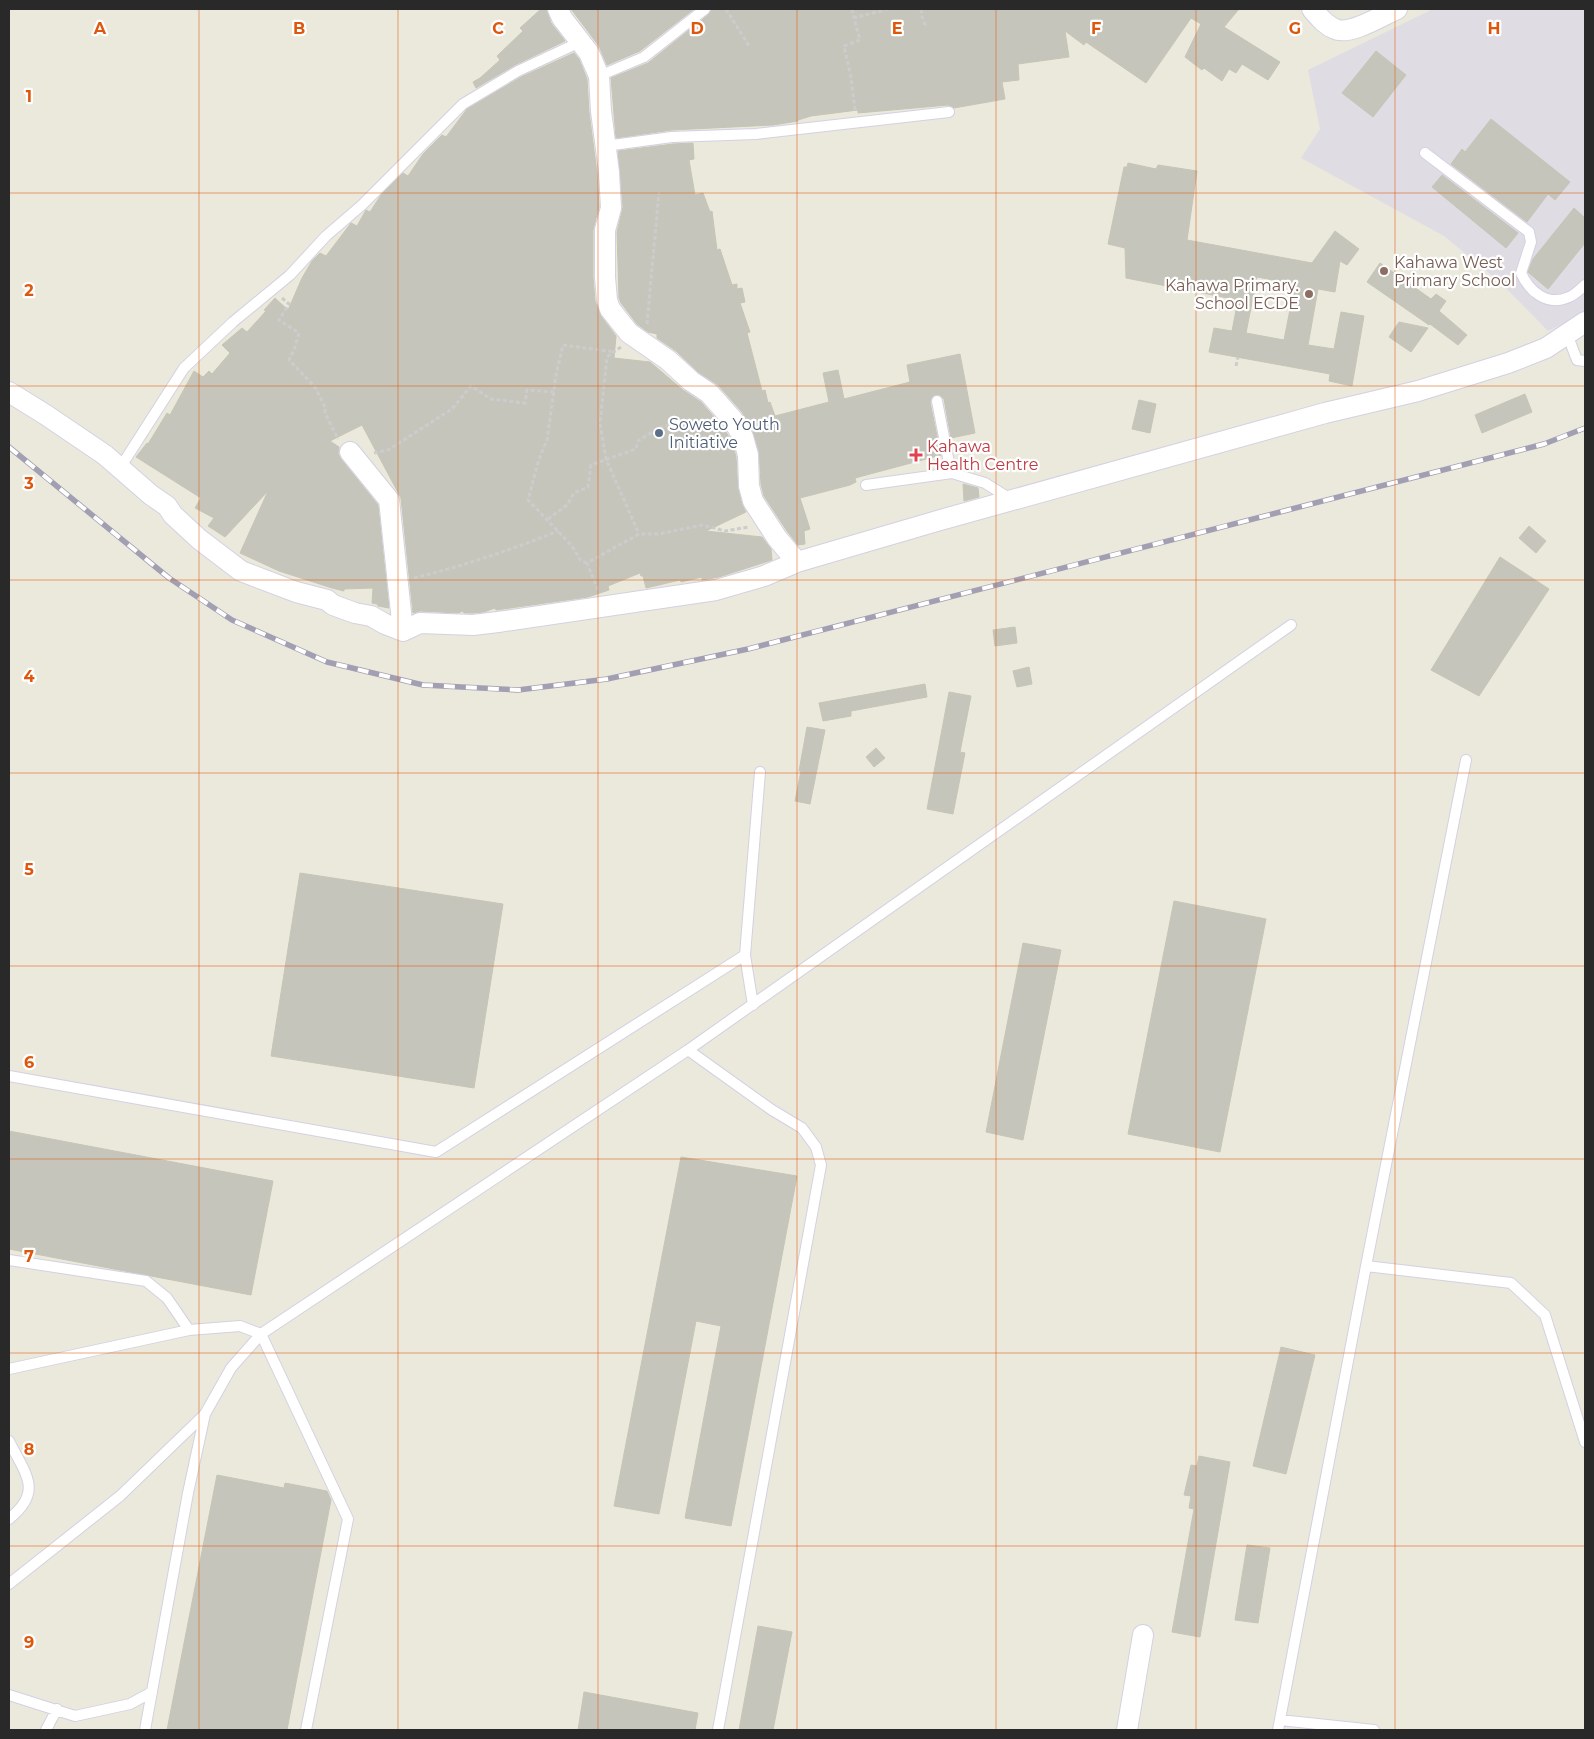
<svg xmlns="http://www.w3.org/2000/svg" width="1594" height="1739" font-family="Montserrat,sans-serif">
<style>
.industrial{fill:#e0dce4}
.building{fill:#c6c5bb;stroke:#c6c5b5;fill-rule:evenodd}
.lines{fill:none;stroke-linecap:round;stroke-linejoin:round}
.lane-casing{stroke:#d3d1e2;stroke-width:12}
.street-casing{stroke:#d3d1e2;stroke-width:22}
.path{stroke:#ccc;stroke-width:3;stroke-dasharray:4 2.5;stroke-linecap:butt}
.lane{stroke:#fff;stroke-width:10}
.street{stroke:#fff;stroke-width:20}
.rail-casing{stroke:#a29fb3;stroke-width:5.5}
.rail{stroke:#fff;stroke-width:4;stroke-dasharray:11;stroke-linecap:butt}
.grid{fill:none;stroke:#de570d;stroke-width:1;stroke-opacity:0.55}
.education-dot{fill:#8d6e63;stroke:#fff;stroke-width:2}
.service-dot{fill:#5c6f8a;stroke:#fff;stroke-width:2}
.health-dot{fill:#e0444e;stroke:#fff;stroke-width:2}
.labels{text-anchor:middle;stroke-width:4.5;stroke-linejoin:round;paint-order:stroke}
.education-label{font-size:16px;fill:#785e54;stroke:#fff;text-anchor:start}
.service-label{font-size:16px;fill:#4e5e75;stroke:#fff;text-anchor:start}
.health-label{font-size:16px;fill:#be3a42;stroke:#fff;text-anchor:start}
.grid-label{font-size:16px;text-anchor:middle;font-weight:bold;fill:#de570d;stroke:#fff;stroke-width:4.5;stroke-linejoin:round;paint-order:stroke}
</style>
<rect width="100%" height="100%" fill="#ebe9dc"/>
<path class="industrial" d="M1433,9H1585V313L1548,331L1501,283L1444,236L1301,158L1320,129L1308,70Z"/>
<path class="building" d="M541,9H546L551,23L565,41L515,65L476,88L473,82L480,78L500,60L497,56L523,31L520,28Z
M571,9H694L640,51L607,65L599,46Z
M712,9H1239L1224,27L1280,62L1268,80L1242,64L1236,73L1229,69L1222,81L1204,68L1202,70L1185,57L1201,24L1191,18L1146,83L1086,42L1084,45L1065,31L1069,57L1018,64L1019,80L1002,82L1005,99L954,108L948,105L858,113V110L811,116L798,120V121L773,125L672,130L616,138L611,78L648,63L709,14Z
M1376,51L1406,75L1373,117L1342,93Z
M574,53L579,59L587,79L589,112L597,173L599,207L593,230V277L595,301L601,316L616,336L614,358L650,362L683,390L701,402L723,427L732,442L736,457L738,489L742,504L746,512L706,531L762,537L771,549L772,560L719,577L702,580V577L681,582L680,580L646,588L643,576H641L640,573L608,586L609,590L588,597L496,610L495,608L484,612L473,613H464L463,611L458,613L420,611L413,613L401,498L362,425L330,441L339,447L338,453L341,459L378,505L389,608L378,606L377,604L372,603L373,588L344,589V591L332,588L279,571L240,553L268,491L225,537L208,526L214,518L195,508L201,498L136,457L147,443L148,444L167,413L170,415L194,371L203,377L209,371L212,374L230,353L222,345L242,328L247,332L266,311L264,310L275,298L288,310L302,278L312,261L320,253L326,256L348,227L351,223L357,226L366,210L370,212L381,195L403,173L408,176L423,154L442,135L446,137L467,109L521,77Z
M1491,119L1570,182L1555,200L1548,194L1527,222L1451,164L1462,149L1465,152Z
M693,143L694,159L689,160L695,195L703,193L710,212L712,211L717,250L720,249L732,285L737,284V289L742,288L745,302L740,303L750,332L747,333L762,391L765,390L768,403L770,402L775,416L829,402L823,373L838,370L844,399L910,382L907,365L960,354L975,433L951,438L944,399L940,395L933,396L930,402L941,455L855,478L856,482L850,485L800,498L810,529L804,531L805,544L798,545L787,531L764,496L761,484L759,452L753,431L742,412L718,385L698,372L676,351L657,338V334L648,332L637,324L621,303L619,298L617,232L623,207L618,151L673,144Z
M1128,163L1156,169L1158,165L1197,171L1187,240L1312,263L1335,231L1359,249L1347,265L1340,261L1335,292L1318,289L1308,345L1334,349L1341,312L1364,316L1352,386L1329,381L1330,374L1209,352L1214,328L1232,331L1238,300L1126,278L1125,248L1108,244L1124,167H1127ZM1257,277L1295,284L1284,340L1246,333Z
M1442,175L1518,233L1506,248L1432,187Z
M1574,208L1585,218V243L1548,289L1528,272L1533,259Z
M1380,263L1431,299L1436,294L1446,301L1439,311L1467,335L1458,345L1430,324L1429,325L1367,282Z
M1399,322L1428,328L1411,352L1389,337Z
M1525,394L1532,412L1482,433L1475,415Z
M1139,400L1156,404L1150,433L1132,429Z
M963,484L978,488L979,497L964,501Z
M1529,526L1546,541L1536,553L1519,538Z
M1500,557L1549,589L1479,696L1431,670Z
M1015,627L1017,643L995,646L993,630Z
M1029,667L1032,684L1017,687L1013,671Z
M925,684L927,697L851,711V716L823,721L819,703Z
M949,692L971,696L960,752L965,753L953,814L927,809Z
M807,727L825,730L810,804L795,801L801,771H799Z
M876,748L885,758L874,767L866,757Z
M300,873L503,904L474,1088L271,1056Z
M1174,901L1266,919L1220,1152L1128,1134Z
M1023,943L1061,950L1023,1140L986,1132Z
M9,1131L273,1181L251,1295L9,1249Z
M681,1157L797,1176L731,1526L685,1518L721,1326L696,1321L659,1514L614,1506Z
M1281,1347L1315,1355L1286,1474L1253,1466Z
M1199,1456L1230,1462L1200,1637L1172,1632L1194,1509L1189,1508L1191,1496L1184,1495L1191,1465L1197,1466Z
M217,1475L284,1488L285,1483L327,1491L331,1500L287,1730H167Z
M1247,1545L1270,1548L1258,1623L1235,1620Z
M758,1626L792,1632L773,1730H739Z
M584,1692L698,1713L695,1730H578Z"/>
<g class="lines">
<g class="lane-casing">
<path id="lane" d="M599,76L644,57L705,9
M605,146L672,137L756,134L949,112
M1425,153L1529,232L1531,242L1521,273C1529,291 1547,307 1569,297C1575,295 1580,289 1585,285
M1567,334L1577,360L1585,361
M937,401L951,473
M120,468L184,368L233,322L290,275L326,236L362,205L463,104L518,71L580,42
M866,485L952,473L985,483L1012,500
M753,1005L745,955L760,772
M688,1050L772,1110L802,1128L816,1147L821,1165L718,1730
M9,1076L436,1152L745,955
M9,1260L146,1281L167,1298L189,1330
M1366,1266L1511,1283L1545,1315L1585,1442
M9,1369L189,1330L240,1326L261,1334L348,1519L306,1730
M9,1441C25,1474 44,1491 9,1519
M9,1584L120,1496L204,1415
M9,1695L75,1716L130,1704L152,1692
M1280,1720L1374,1730
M46,1730L57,1709
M145,1730L188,1493L205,1414L231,1368L261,1334L688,1050L1291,625
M1278,1730L1366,1266L1466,760"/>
</g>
<g class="street-casing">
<path id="street" d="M558,9L562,18L589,53L599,76L601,111L609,172L611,208L605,230V277L607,300L610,309L629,333L668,360L691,381L709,393L733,420L743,437L748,455L749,486L753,501L777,538L797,562
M1312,9C1319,17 1325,25 1335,29C1350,36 1383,15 1397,9
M9,392L46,415L105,455L151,495L167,506L173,515L199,539L241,571L296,592L327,600L333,605L355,613L371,616L385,624L403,631L420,623L473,625L498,622L716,590L764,576L797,562L937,521L1325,413L1418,391L1508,363L1546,348L1585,322
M350,452L389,500L403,631
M1127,1730L1143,1635"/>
</g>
<path class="path" d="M726,9L749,46
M852,9L854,18
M921,9L922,17L926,27
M855,110L851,77L844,46L860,40L854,18L888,9
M282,298L289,304L279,320L299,333L295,347L289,360L315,387L325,407V413L338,439
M647,324L659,192
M621,347L607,357L600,423L606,459L639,534
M1236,366L1238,357
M374,453L388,450L452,409L471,386L491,399L525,403L527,390L554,392
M548,519L567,505L574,493L588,487L591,465L636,449L638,441L657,429L671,424
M587,563L581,561L572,546L528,500L539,459L547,440L556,375L563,345L615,352
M414,578C463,566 511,550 558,531
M598,590L587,563L639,534H658L703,525L725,531L749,527"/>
<use href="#lane" class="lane"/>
<use href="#street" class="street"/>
<g class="rail-casing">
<path id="rail" d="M9,447L169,578L232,620L327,662L423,685L518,690L607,679L748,649L1544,444L1585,428"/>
</g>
<use href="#rail" class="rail"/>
</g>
<path class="grid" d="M199,9V1730M398,9V1730M598,9V1730M797,9V1730M996,9V1730M1196,9V1730M1395,9V1730M9,193H1585M9,386H1585M9,580H1585M9,773H1585M9,966H1585M9,1159H1585M9,1353H1585M9,1546H1585"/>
<g class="education-dot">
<circle cx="1384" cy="271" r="5"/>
<circle cx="1309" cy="294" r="5"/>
</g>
<circle class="service-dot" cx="659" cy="433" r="5"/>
<path class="health-dot" d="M913.5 447.5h5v5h5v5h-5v5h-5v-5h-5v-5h5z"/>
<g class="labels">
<g class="education-label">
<text x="1394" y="268">Kahawa West<tspan x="1394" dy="18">Primary School</tspan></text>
<text x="1299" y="291" text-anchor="end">Kahawa Primary.<tspan x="1299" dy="18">School ECDE</tspan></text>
</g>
<g class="service-label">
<text x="669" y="430">Soweto Youth<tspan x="669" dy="18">Initiative</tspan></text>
</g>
<g class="health-label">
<text x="927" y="452">Kahawa<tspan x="927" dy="18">Health Centre</tspan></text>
</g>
</g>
<g class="grid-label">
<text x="100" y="34">A</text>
<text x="299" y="34">B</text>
<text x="498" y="34">C</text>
<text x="697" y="34">D</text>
<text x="897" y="34">E</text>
<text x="1096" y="34">F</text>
<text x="1295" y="34">G</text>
<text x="1494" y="34">H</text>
<text x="29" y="102">1</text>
<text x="29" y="296">2</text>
<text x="29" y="489">3</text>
<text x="29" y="682">4</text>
<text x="29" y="875">5</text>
<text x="29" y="1068">6</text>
<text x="29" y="1262">7</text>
<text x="29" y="1455">8</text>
<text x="29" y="1648">9</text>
</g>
<rect width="1594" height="1739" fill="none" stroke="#292929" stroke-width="20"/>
</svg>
